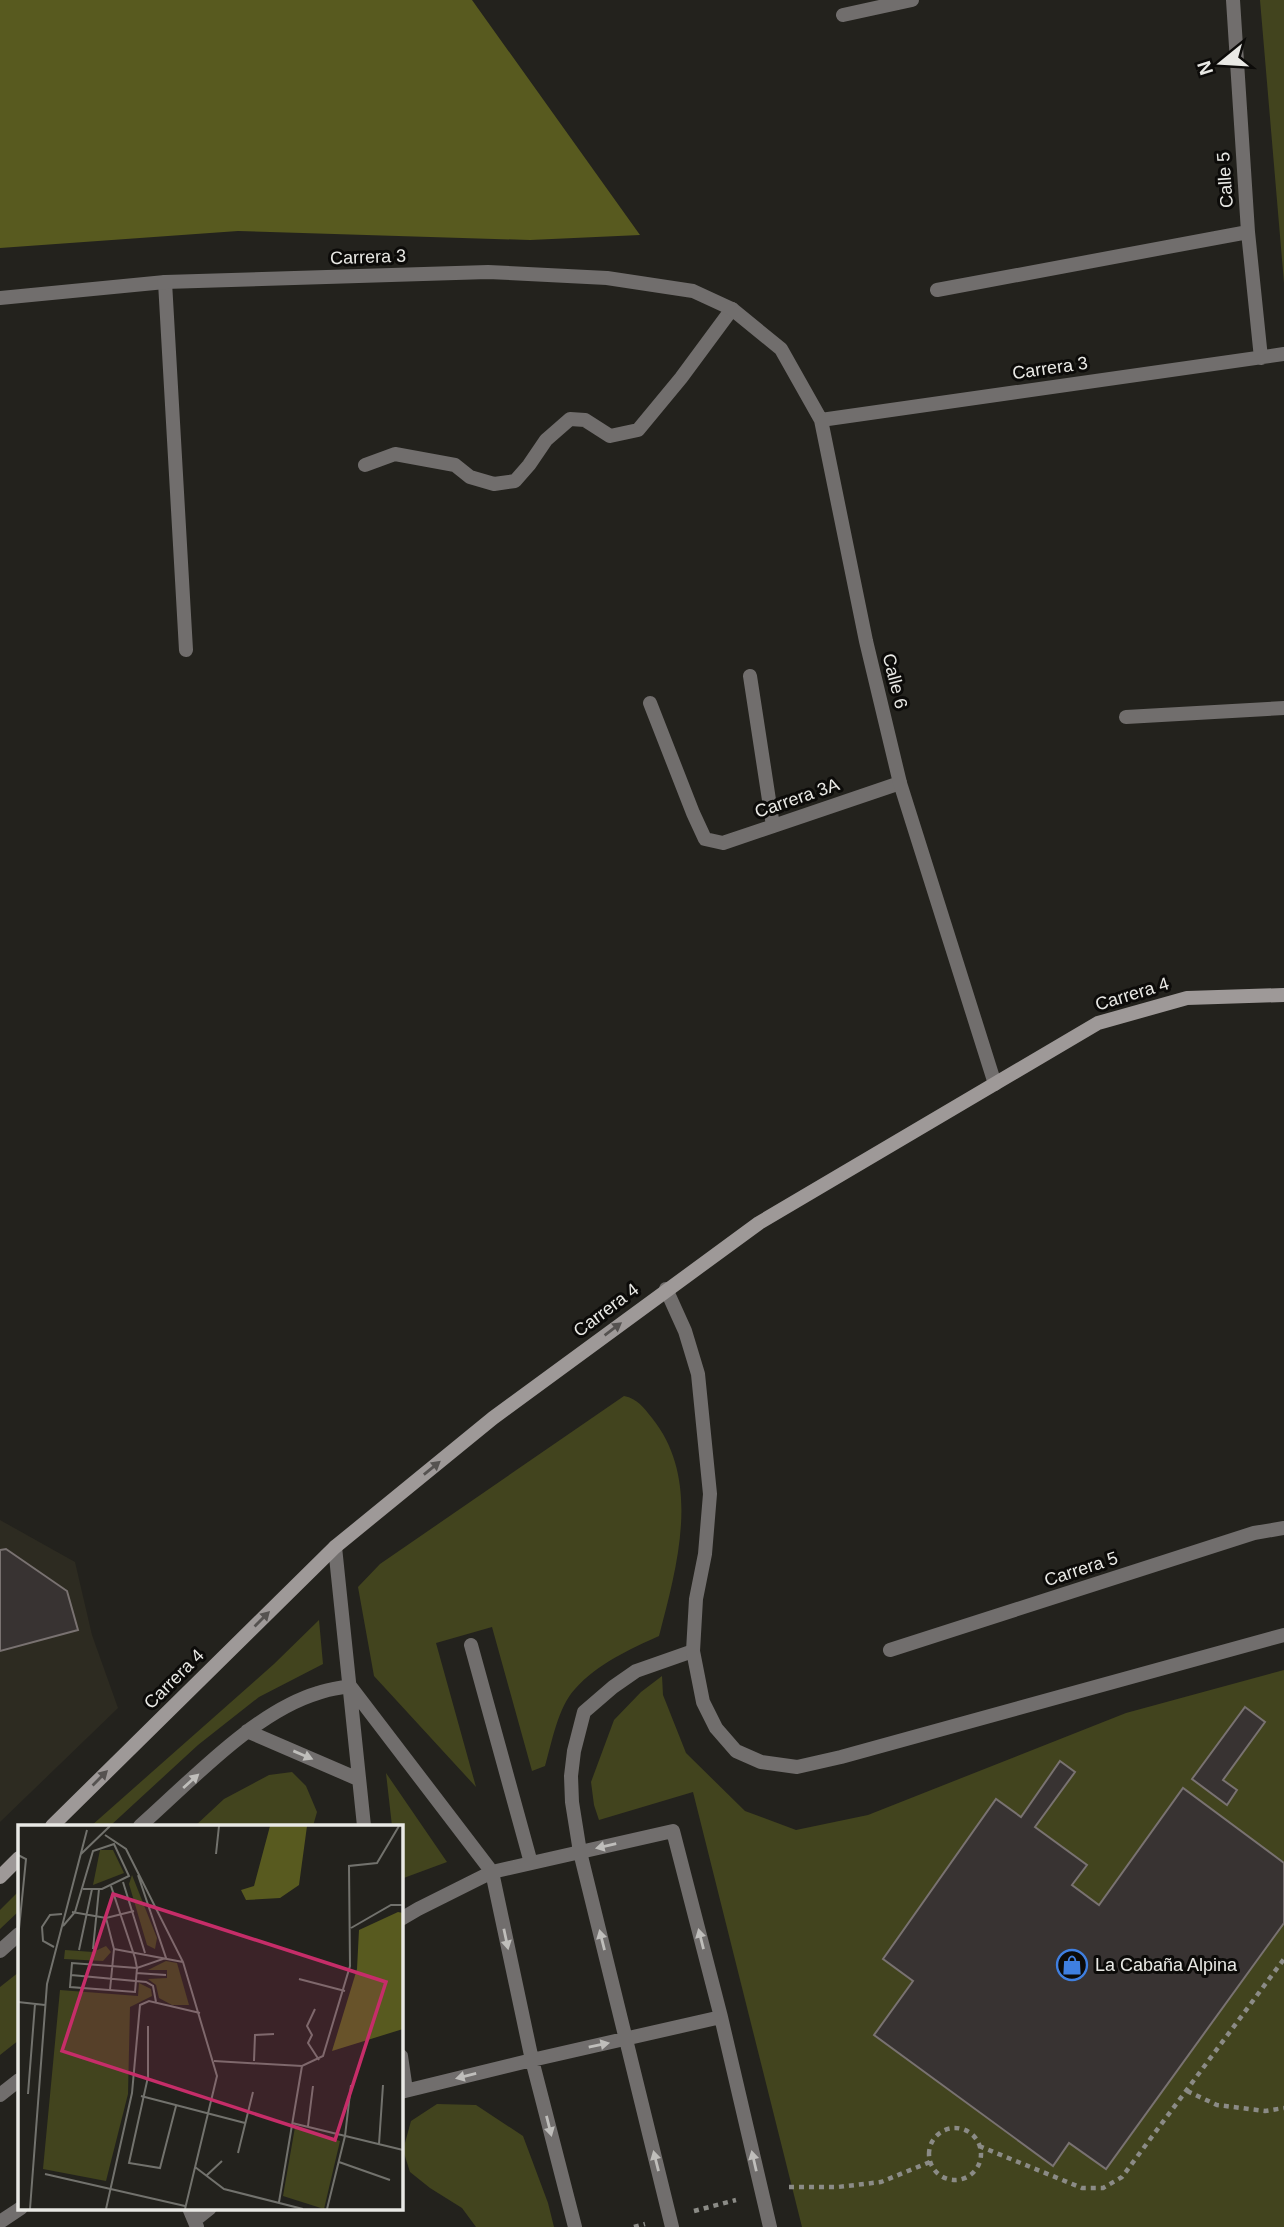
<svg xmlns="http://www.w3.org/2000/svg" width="1284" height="2227" font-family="Arial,sans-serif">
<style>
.built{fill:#2d2b21}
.green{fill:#42441e}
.forest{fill:#585a1f}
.building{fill:#383332;stroke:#797271;stroke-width:2}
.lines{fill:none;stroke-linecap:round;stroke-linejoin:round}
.path{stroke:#8b8b86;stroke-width:4.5;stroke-dasharray:5 5;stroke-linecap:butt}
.lane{stroke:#716e6d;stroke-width:14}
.street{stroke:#716e6d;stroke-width:14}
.secondary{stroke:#9e9998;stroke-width:14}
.oneway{fill:#555250}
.oneway2{fill:#bfbebb}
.labels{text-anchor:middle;stroke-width:6;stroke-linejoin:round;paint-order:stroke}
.street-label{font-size:18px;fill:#e9e9e5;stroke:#0c0b09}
.poi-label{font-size:18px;fill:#e9e9e5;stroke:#0c0b09;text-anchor:start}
.inset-road{fill:none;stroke:#72726d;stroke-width:2}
.view{fill:#c62d69;fill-opacity:0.15;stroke:#c62d69;stroke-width:3.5}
.inset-edge{fill:none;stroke:#e9e9e5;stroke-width:3.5}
</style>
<rect width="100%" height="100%" fill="#23221d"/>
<path class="built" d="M0,1520L75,1562L92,1635L118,1708L0,1822Z"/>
<path class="green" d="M1260,0H1284V283Z
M624,1396C638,1399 643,1407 652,1418C702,1480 677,1567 659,1636C630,1649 597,1664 575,1689C558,1707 552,1742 545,1766L532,1771L492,1627L436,1643L476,1787L374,1676L358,1587L380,1564Z
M319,1620L323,1664L259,1697L198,1745L110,1826H91L274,1664Z
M1284,1670V2227H802L693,1792L599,1820L594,1805L591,1782L614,1720L641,1692L662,1676L663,1695L686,1753L745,1811L796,1830L868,1815L1126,1713Z
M292,1772L306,1786L317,1812L313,1826H195L224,1799L269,1775Z
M386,1773L447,1862L401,1879V1826H392Z
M19,1891V1911L0,1929V1910Z
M19,1972V2040L0,2055V1987Z
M437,2104L476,2105L523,2136L548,2203L554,2227H476L462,2208L430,2188L410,2172L403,2150L411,2121Z"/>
<path class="forest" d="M0,0H472L640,235L530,240L238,231L0,248Z"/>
<path class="building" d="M6,1549L67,1591L78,1630L0,1651V1550Z
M1245,1707L1265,1722L1223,1780L1237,1790L1227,1805L1192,1779Z
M1060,1761L1075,1772L1035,1827L1087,1865L1072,1885L1099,1905L1183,1788L1284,1863V1923L1106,2169L1069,2143L1053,2166L874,2035L913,1981L883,1959L996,1799L1021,1817Z"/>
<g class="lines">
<path class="path" d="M1187,2091L1217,2105L1265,2111L1284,2108
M929 2154a26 26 0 1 1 52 0a26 26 0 1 1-52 0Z
M979,2146L1082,2188H1103L1122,2177L1284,1959
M789,2187H838L881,2182L930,2162
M694,2211L736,2200
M634,2227L645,2224"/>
<path class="lane" d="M165,282L186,650
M365,465L395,454L455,465L470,477L494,484L515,481L529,465L546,440L570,419L585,420L610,436L638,430L681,378L732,309
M750,676L773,826
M650,703L693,813L705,839L723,843L900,783
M335,1547L364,1826
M471,1645L531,1863
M890,1650L1254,1533L1284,1528
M247,1731L358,1779
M140,1826C190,1782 254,1712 318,1693C328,1689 339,1688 350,1686L492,1872L532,2060L575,2227
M401,1919L418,1909L492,1872L673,1831L721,2017L770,2227
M0,1951L19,1934
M401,2056L406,2090
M401,2092L532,2060L721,2017
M0,2095L19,2080
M189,2208L197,2227
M195,2220L210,2208
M0,2222L21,2208
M672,2227L580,1852L572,1802L571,1776L574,1751L584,1712L613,1687L636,1671L693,1651"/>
<path class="street" d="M1233,0L1248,232L1261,358
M843,15L912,0
M937,290L1248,232
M0,298L165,282L488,272L607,278L693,291L732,309L781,349L821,420L866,641L900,783L995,1084
M821,420L1284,354
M1126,717L1284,708
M666,1289L685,1331L698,1374L710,1494L705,1554L696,1599L693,1651L703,1702L716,1728L736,1751L761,1762L797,1767L841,1757L1284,1635"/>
<path class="secondary" d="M52,1826L335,1547L493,1418L759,1223L1098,1023L1187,998L1284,995
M0,1877L19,1858"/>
</g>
<defs><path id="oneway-solid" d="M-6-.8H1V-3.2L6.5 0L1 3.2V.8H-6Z" transform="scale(1.75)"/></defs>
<g class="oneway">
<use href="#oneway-solid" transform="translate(613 1329) rotate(-37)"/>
<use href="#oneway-solid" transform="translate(432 1468) rotate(-39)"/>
<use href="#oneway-solid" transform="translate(262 1619) rotate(-45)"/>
<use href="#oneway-solid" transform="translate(100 1778) rotate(-45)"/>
</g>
<g class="oneway2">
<use href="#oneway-solid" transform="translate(303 1755) rotate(23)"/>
<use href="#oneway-solid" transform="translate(191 1781) rotate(-42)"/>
<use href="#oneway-solid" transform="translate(606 1846) rotate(167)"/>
<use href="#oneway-solid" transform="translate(506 1939) rotate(78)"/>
<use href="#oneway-solid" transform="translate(701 1939) rotate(-104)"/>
<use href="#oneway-solid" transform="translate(602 1940) rotate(-104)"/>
<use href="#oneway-solid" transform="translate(599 2045) rotate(-12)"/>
<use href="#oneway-solid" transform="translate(466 2076) rotate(166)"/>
<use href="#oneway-solid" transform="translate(549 2126) rotate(76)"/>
<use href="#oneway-solid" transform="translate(656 2161) rotate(-104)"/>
<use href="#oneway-solid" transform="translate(754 2161) rotate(-103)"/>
</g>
<defs>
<g id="shop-ring" transform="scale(1.575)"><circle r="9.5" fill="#0c0b09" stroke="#3f7fe0" stroke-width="1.5"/><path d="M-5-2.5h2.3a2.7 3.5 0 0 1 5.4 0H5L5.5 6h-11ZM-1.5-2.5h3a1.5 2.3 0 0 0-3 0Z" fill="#3f7fe0"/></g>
</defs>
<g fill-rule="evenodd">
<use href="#shop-ring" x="1072" y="1965"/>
</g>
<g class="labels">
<g class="street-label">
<text transform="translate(1225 180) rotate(-94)" y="6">Calle 5</text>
<text transform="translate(368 257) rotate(-2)" y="6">Carrera 3</text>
<text transform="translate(1050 368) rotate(-8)" y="6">Carrera 3</text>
<text transform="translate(895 681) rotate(76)" y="6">Calle 6</text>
<text transform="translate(797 798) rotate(-19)" y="6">Carrera 3A</text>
<text transform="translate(1132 994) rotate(-17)" y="6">Carrera 4</text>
<text transform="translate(606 1310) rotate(-37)" y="6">Carrera 4</text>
<text transform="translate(1081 1569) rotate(-18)" y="6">Carrera 5</text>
<text transform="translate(174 1679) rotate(-45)" y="6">Carrera 4</text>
</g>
<g class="poi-label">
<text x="1095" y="1971">La Cabaña Alpina</text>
</g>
</g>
<g transform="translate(18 1825)">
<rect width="385" height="385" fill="#23221d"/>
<path d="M82,25H95L106,48L75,60ZM114,50L139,113L137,124L129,120L111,59ZM88,121L93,127L85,136L46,134L47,125L75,127ZM148,136L159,138L171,180H154L141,173L138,160L130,154L149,153V145H130ZM121,158L133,164L134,171L112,182L110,269L88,356L25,344L42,165L120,171ZM277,302L322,316L306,384L265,371Z" fill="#42441e"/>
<path d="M252,1H289L281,60L262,73L228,75L223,65L236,61ZM380,87L385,88V204L314,226L339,144L341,105Z" fill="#585a1f"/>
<path class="inset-road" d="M87,10L108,24L165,137L199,251L167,384M63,29L92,1M198,29L201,1M0,30L8,34L0,114M105,57L127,128M93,61L117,133L119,143L117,167L52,162L54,138L119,143L148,133L120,50M54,87L88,93L116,86M88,93L96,124L92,165M45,101L57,87L75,26L96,19L111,51L84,64H65M333,103L373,80H385M36,122L25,116L24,102L32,90L44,89M75,124L81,64M96,124L165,137M61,125L74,64M118,148L148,150M53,150L128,157L135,161L138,177M281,154L327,166M0,177L27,180M297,184L289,201L294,210L290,218L301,235M130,201V252L111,338L142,343L158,281M196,236L284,241L305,231L332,141L331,41L359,38L381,1M236,236L237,210L256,209M10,269L17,179M123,271L227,298M274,298L385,325M290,301L295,261M361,319L365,260M220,328L235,267M321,337L372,355M177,342L206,364L285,384M27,349L167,381M188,351L204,336M261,377L284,241M12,384L29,159L69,5M88,384L114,268L122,180L131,176L182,188M309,384L327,311L333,260"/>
<path class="view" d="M95,69L368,157L317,315L44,226Z"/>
<rect width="385" height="385" class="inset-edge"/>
</g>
<g transform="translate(1221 63) rotate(252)" stroke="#0c0b09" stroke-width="5" paint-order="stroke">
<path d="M0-5L12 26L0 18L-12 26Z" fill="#e9e9e5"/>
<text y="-10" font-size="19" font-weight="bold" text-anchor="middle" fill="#e9e9e5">N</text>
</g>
</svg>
